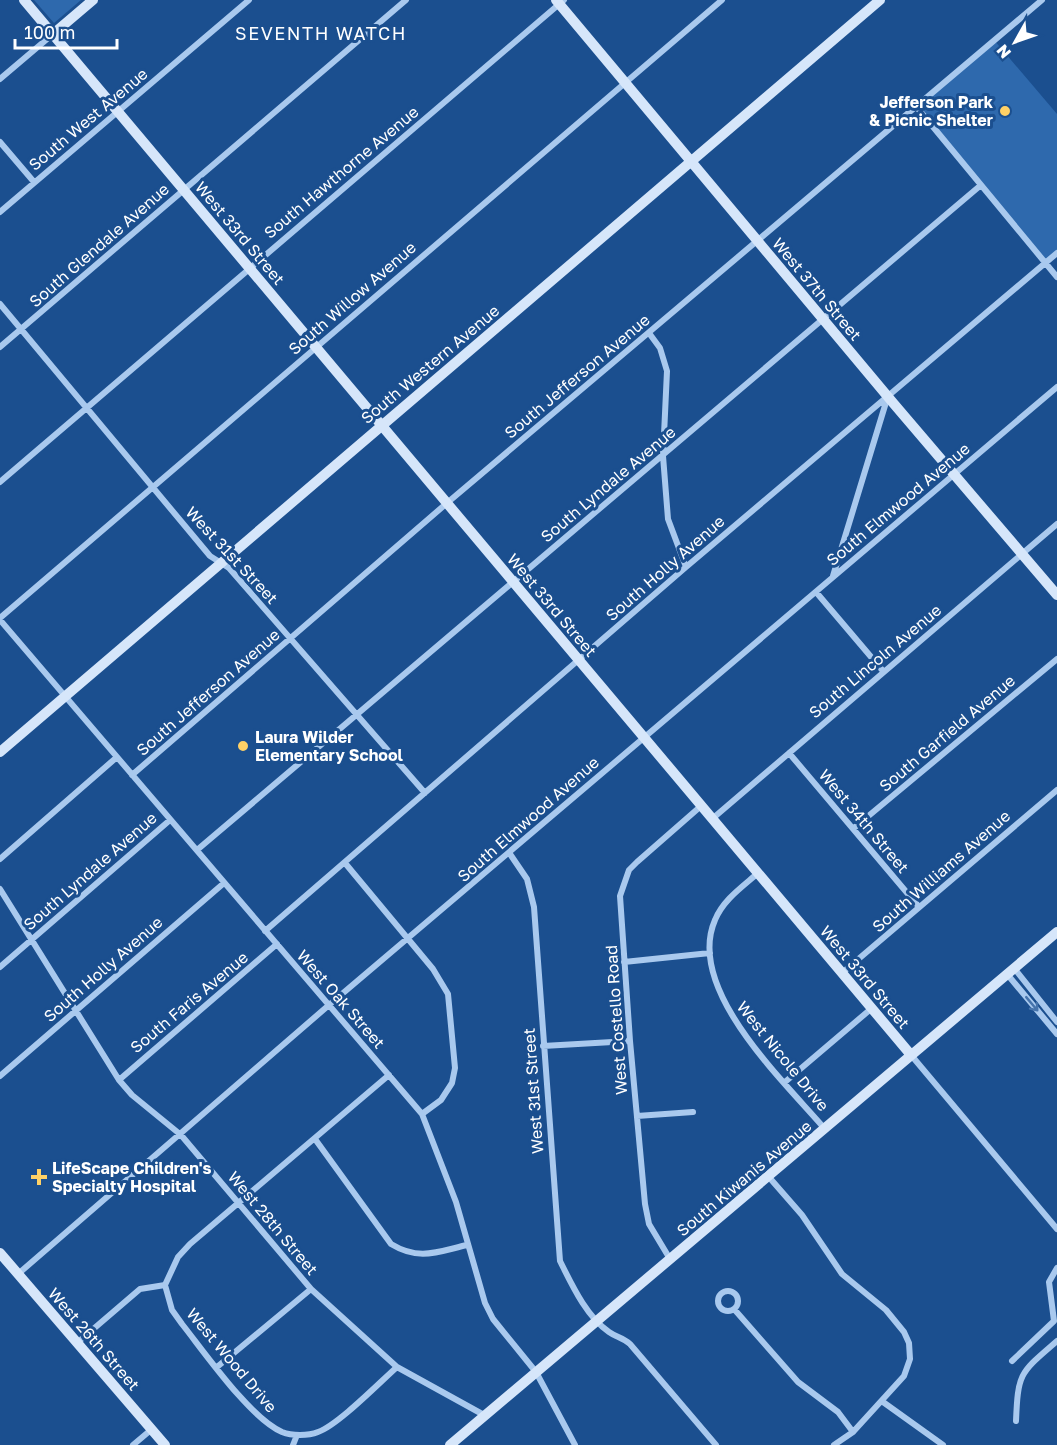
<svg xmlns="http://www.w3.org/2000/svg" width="1057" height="1445" font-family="'Golos Text',sans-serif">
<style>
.green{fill:#2e69ad}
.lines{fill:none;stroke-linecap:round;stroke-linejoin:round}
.street{stroke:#a9c9ee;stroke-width:6}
.secondary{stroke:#d6e6fa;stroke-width:10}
.oneway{stroke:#4674ac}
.poi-dot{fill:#ffd166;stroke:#1b4f8f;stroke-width:2}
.labels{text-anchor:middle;stroke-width:6;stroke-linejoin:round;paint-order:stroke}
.poi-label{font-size:16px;font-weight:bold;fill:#fff;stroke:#1b4f8f;text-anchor:start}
.street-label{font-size:16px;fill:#fff;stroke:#1b4f8f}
.neighbourhood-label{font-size:18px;letter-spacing:1.5px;fill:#fff;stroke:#1b4f8f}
</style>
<rect width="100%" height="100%" fill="#1b4f8f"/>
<path class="green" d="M34,0H81L54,23Z
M994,40L1057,114V253L1045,263L915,105Z"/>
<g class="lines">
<path class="street" d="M0,79L53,34
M915,105L1057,277
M0,142L34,182
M0,212L249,0
M0,304L210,556L229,568L425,793
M649,333L660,348L667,371L663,456L668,519L686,567
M0,347L406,0
M0,482L564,0
M833,576L887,399
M816,592L883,671
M0,618L722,0
M0,620L422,1114L456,1202L485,1303L493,1319L536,1372L575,1445
M789,753L919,907
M132,775L447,503L1042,0
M712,819L1057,524
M854,828L1057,659
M197,850L981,185
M510,854L527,879L534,907L560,1261C572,1285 586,1316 609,1332C616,1337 623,1338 630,1344L716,1445
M0,859L117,757
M345,863L433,969L448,994L455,1068L452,1083L441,1100L422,1114
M758,873C742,887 723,900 715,920C685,989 784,1081 825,1129
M0,889L119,1080L132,1095L181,1135L311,1289L397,1367L484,1415
M265,931L686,567L1057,253
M624,962L710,953
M0,967L170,820
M1014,968L1057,1022
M842,973L1057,790
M1007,974L1057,1034
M543,1046L630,1041
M911,1055L1057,1229
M0,1076L224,883
M119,1080L277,944
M785,1082L872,1008
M637,1116L693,1112
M315,1139L391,1244C419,1261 437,1252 467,1245
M768,1176L802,1215L842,1274L886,1310L904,1332L909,1343L910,1359L904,1376L853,1432L834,1445
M670,1259L649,1224L645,1204L630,1041L620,896L629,870L637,862L701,806
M18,1274L329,1005L1057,387
M165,1285L172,1310L182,1324C205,1353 250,1418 282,1432C292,1436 308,1436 318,1432C338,1425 379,1383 397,1367
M165,1285L178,1257L190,1244L389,1075
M718 1301a10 10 0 1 1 20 0a10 10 0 1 1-20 0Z
M734,1309L798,1382L838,1412L853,1432
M77,1343L140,1289L165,1285
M1012,1361L1054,1321L1049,1282L1057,1268
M217,1367L311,1289
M883,1402L943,1445
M1016,1421C1018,1372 1020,1373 1057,1341
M133,1445L152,1429
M293,1445L297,1435"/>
<path class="secondary" d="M24,0L911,1055
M556,0L894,404L1057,595
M53,34L93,0
M0,752L880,0
M0,1253L165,1445
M450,1445L1057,932"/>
</g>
<defs><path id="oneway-shaft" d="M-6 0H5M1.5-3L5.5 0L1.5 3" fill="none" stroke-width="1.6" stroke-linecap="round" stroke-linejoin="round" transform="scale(1.5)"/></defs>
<use class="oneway" href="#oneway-shaft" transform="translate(1032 1004) rotate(50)"/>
<g class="poi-dot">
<circle cx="1005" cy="111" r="6"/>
<circle cx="243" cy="746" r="6"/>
<path d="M36 1168h6v6h6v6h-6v6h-6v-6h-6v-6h6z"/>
</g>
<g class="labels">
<g class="poi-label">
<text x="993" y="108" text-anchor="end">Jefferson Park<tspan x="993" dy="18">&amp; Picnic Shelter</tspan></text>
<text x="255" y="743">Laura Wilder<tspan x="255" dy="18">Elementary School</tspan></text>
<text x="52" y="1174">LifeScape Children's<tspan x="52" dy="18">Specialty Hospital</tspan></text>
</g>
<g class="street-label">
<text transform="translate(88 119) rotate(-40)" y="6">South West Avenue</text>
<text transform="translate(341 172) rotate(-40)" y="6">South Hawthorne Avenue</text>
<text transform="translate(240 233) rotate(50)" y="6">West 33rd Street</text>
<text transform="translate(99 245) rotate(-41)" y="6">South Glendale Avenue</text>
<text transform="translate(817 289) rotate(50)" y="6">West 37th Street</text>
<text transform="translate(352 298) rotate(-41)" y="6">South Willow Avenue</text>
<text transform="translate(430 364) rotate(-40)" y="6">South Western Avenue</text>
<text transform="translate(577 376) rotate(-40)" y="6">South Jefferson Avenue</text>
<text transform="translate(608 484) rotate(-40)" y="6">South Lyndale Avenue</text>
<text transform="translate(898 504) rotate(-40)" y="6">South Elmwood Avenue</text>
<text transform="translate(232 555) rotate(47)" y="6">West 31st Street</text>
<text transform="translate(665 568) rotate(-41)" y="6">South Holly Avenue</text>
<text transform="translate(552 605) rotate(50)" y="6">West 33rd Street</text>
<text transform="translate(875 661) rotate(-40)" y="6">South Lincoln Avenue</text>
<text transform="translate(208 692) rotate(-41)" y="6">South Jefferson Avenue</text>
<text transform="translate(947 733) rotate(-40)" y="6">South Garfield Avenue</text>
<text transform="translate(528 819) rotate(-41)" y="6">South Elmwood Avenue</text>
<text transform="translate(864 821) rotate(50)" y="6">West 34th Street</text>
<text transform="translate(90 871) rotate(-41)" y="6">South Lyndale Avenue</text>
<text transform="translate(941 871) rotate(-41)" y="6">South Williams Avenue</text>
<text transform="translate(103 969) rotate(-41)" y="6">South Holly Avenue</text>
<text transform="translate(865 977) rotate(50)" y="6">West 33rd Street</text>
<text transform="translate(341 999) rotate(49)" y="6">West Oak Street</text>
<text transform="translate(189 1002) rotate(-40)" y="6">South Faris Avenue</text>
<text transform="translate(616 1020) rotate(-94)" y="6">West Costello Road</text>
<text transform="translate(783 1056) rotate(51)" y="6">West Nicole Drive</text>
<text transform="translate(533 1091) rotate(-94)" y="6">West 31st Street</text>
<text transform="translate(744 1178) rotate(-40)" y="6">South Kiwanis Avenue</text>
<text transform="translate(273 1223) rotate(50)" y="6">West 28th Street</text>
<text transform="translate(94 1339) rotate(49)" y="6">West 26th Street</text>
<text transform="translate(232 1360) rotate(50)" y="6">West Wood Drive</text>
</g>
<g class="neighbourhood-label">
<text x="321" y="40">SEVENTH WATCH</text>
</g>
</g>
<g transform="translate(1015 42) rotate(230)" stroke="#1b4f8f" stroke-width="4.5" paint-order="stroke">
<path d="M0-4.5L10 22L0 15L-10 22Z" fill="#ffffff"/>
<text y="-9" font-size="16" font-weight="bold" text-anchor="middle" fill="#ffffff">N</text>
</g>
<path d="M15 39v9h102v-9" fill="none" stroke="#ffffff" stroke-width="3"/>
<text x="24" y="39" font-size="18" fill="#ffffff" stroke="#1b4f8f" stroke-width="4.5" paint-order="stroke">100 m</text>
</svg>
